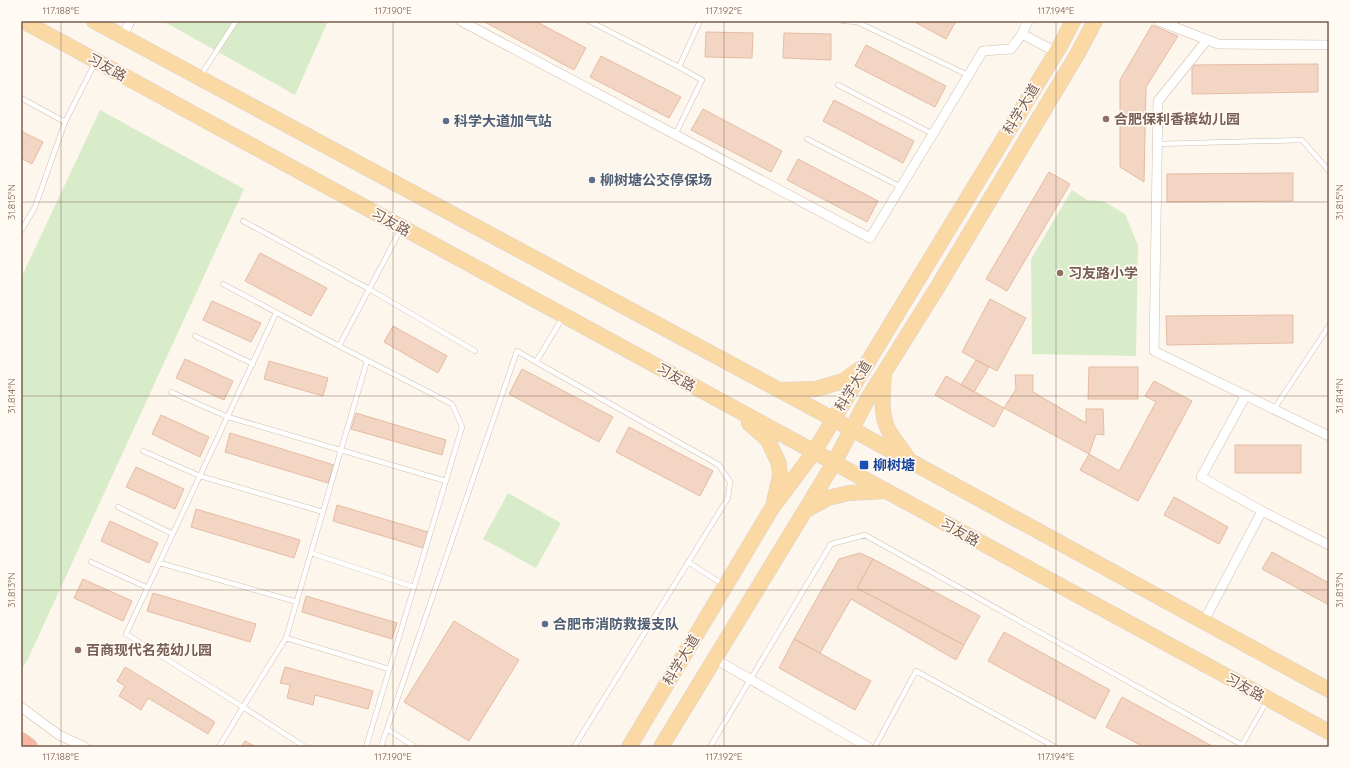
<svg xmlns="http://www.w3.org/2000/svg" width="1350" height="768" font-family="Quicksand,'Noto Sans SC',sans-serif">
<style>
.green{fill:#d8ecc9}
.building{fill:#f3d5c3;stroke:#e6bba3}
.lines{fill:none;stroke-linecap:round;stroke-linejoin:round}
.service-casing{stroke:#d1beb0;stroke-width:5.5}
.minor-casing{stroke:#d1beb0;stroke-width:10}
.primary-casing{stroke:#dad1cd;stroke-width:16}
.motorway-casing{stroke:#dad1cd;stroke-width:18}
.service{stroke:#fff;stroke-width:4.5}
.minor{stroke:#fff;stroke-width:9}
.primary{stroke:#fbd9a5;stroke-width:15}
.motorway{stroke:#f7b7a3;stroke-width:17}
.ticks{fill:none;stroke:#7a5c4d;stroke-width:1;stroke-opacity:0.45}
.education-dot{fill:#8d6e63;stroke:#fffaf3;stroke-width:1.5}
.service-dot{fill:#5c6f8a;stroke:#fffaf3;stroke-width:1.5}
.transit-dot{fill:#1a4fb4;stroke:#fffaf3;stroke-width:1.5}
.labels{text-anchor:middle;stroke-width:3.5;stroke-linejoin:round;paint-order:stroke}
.street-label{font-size:14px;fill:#7a5c4d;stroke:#fffaf3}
.education-label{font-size:14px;font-weight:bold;fill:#785e54;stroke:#fffaf3;text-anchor:start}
.service-label{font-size:14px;font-weight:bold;fill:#4e5e75;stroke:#fffaf3;text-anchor:start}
.transit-label{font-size:14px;font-weight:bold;fill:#164399;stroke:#fffaf3;text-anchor:start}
.neatline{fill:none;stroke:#7a5c4d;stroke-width:1.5}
.ticks-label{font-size:10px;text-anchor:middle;fill:#7a5c4d}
</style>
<rect width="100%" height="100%" fill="#fdf6ec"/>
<path class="green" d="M163,21H328L295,95Z
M100,110L244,189L27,661L21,670V278Z
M1072,190L1087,200L1103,201L1125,214L1138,245L1136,356L1032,354L1031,259Z
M508,493L561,523L536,568L483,539Z"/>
<path class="building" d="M483,21H535L586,48L574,70Z
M913,21H956L946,39Z
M1152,25L1178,36L1146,87L1144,182L1120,167V80Z
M706,32L753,33L752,58L705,57Z
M784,33L831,34V60L783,58Z
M866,45L946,86L935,107L855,66Z
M601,56L681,97L669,118L590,77Z
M1318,64V92L1192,94V65Z
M834,100L914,141L903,163L823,121Z
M703,109L782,151L771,172L691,130Z
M21,131L43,142L32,164L21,158Z
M798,159L878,201L867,222L787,180Z
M1049,172L1070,184L1007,291L986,279Z
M1293,173V201L1167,202V174Z
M260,253L327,288L311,316L245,281Z
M990,299L1026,318L997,371L962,352Z
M212,301L261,323L251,342L203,320Z
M1293,315V343L1167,345L1166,316Z
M393,326L447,356L438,373L384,342Z
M185,359L233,381L224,400L176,378Z
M976,360L989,367L974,392L961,385Z
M269,361L328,378L323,396L264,379Z
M1089,367H1138V399H1088Z
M522,369L613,417L599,442L509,394Z
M1015,375H1033V392L1086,423V409H1103L1104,435L1096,434L1089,454L1004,408L1016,389Z
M946,376L1004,408L994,427L935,395Z
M1154,381L1192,401L1138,501L1080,470L1089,454L1119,471L1156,402L1145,396Z
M356,413L446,440L442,455L351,429Z
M161,415L209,437L200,457L152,434Z
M629,427L713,471L700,496L616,452Z
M230,433L334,465L328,483L225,452Z
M1235,445H1301V473H1235Z
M136,467L184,489L175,509L126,487Z
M1174,497L1228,527L1219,544L1164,515Z
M337,505L428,532L423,548L333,521Z
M196,509L300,540L294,558L191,527Z
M110,521L158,543L149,563L101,541Z
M1272,552L1329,583V605L1262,569Z
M860,553L873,559L857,588L964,645L956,660L851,599L820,653L794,639L839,559Z
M873,559L980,616L964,645L857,588Z
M83,579L132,601L123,621L74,598Z
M153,593L256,624L250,642L147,611Z
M306,596L397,623L392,639L302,612Z
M454,621L519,660L469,741L404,702Z
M1004,632L1110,690L1095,719L988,661Z
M794,639L871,681L855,710L779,668Z
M125,667L215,722L208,734L148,698L141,710L119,696L125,686L117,681Z
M285,667L373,691L368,709L315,695L313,705L287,698L290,685L280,683Z
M1122,697L1214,747H1144L1106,727Z
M245,741L256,747H241Z"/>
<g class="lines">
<g class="service-casing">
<path id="service" d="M589,21L679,67L700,21
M843,21L857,22L968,75
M201,75L236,21
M838,85L933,134
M21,98L65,122
M675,135L702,80L679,67
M807,139L901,187
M1157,144L1302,140L1329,171
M243,221L369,289L475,351
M21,231L35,207L65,122L95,63
M223,284L339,346L401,229
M276,313L126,634L243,707L286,638L367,361
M563,317L536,362L719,465L730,482L728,498L574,747
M195,336L253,364
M339,346L452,404L462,427L366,747
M171,392L228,417L446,481
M1274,409L1329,326
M143,451L200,476L323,512
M118,507L173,534
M311,553L414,587
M91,562L148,588
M688,562L724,585
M160,563L297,602
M286,638L389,669
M387,729L517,351L536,362
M219,747L243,707L305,747
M381,747L387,729L415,747
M710,747L831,544L865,535L1242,745L1267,701
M875,747L916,671L1055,747"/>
</g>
<g class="minor-casing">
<path id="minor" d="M461,21L870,238L983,51L1011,49L1022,34L1056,52
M1159,21L1218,44L1329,45
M1022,34L1028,21
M123,37L130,21
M1207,40L1158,101L1154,351L1329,436
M1262,511L1329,545
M1204,621L1262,511L1201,477L1246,395
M715,659L868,747
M21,707L59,735L85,747"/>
</g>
<g class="primary-casing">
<path id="primary" d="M23,21L1329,732
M94,21L833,419L1329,690
M884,374C883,391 880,413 888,429C893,439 901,448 907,457
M781,390L816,389L843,381L860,369
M749,423L768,440L779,464L780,476L774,502
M806,510L828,498L849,493L885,491
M629,747L772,508L814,452L866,365L1060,46L1073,21
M661,747L834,463L867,400L937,288L1078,53L1095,21"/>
</g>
<g class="motorway-casing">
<path id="motorway" d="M21,741L29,747"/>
</g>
<use href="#service" class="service"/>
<use href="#minor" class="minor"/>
<use href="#primary" class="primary"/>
<use href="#motorway" class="motorway"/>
</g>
<path class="ticks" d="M61,21V747M393,21V747M724,21V747M1056,21V747M21,202H1329M21,396H1329M21,590H1329"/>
<g class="education-dot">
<circle cx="1106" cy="119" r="4"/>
<circle cx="1060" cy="273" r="4"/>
<circle cx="78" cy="650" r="4"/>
</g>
<g class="service-dot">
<circle cx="446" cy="121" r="4"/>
<circle cx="592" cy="180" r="4"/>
<circle cx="545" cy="624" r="4"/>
</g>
<rect class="transit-dot" x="859" y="460" width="10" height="10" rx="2"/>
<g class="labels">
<g class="street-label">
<text transform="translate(107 67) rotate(29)" y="5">习友路</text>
<text transform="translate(1021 109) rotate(-59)" y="5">科学大道</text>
<text transform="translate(391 222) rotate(29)" y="5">习友路</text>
<text transform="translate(676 377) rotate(29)" y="5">习友路</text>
<text transform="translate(853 386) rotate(-59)" y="5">科学大道</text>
<text transform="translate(960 532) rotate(29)" y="5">习友路</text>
<text transform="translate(681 660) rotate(-59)" y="5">科学大道</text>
<text transform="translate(1245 687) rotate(29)" y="5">习友路</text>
</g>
<g class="education-label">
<text x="1114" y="124">合肥保利香槟幼儿园</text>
<text x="1068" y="278">习友路小学</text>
<text x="86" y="655">百商现代名苑幼儿园</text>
</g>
<g class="service-label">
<text x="454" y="126">科学大道加气站</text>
<text x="600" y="185">柳树塘公交停保场</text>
<text x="553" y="629">合肥市消防救援支队</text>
</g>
<g class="transit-label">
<text x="873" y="470">柳树塘</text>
</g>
</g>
<rect width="1350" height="768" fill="none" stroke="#fffaf3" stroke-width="44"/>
<rect x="22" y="22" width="1306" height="724" class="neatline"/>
<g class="ticks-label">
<text x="61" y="14">117.188°E</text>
<text x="393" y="14">117.190°E</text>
<text x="724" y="14">117.192°E</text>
<text x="1056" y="14">117.194°E</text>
<text transform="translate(11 202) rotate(-90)" y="4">31.815°N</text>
<text transform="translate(1339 202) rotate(-90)" y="4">31.815°N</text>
<text transform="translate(11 396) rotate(-90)" y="4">31.814°N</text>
<text transform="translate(1339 396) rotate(-90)" y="4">31.814°N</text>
<text transform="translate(11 590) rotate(-90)" y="4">31.813°N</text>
<text transform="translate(1339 590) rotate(-90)" y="4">31.813°N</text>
<text x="61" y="760">117.188°E</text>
<text x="393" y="760">117.190°E</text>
<text x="724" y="760">117.192°E</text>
<text x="1056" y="760">117.194°E</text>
</g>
</svg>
